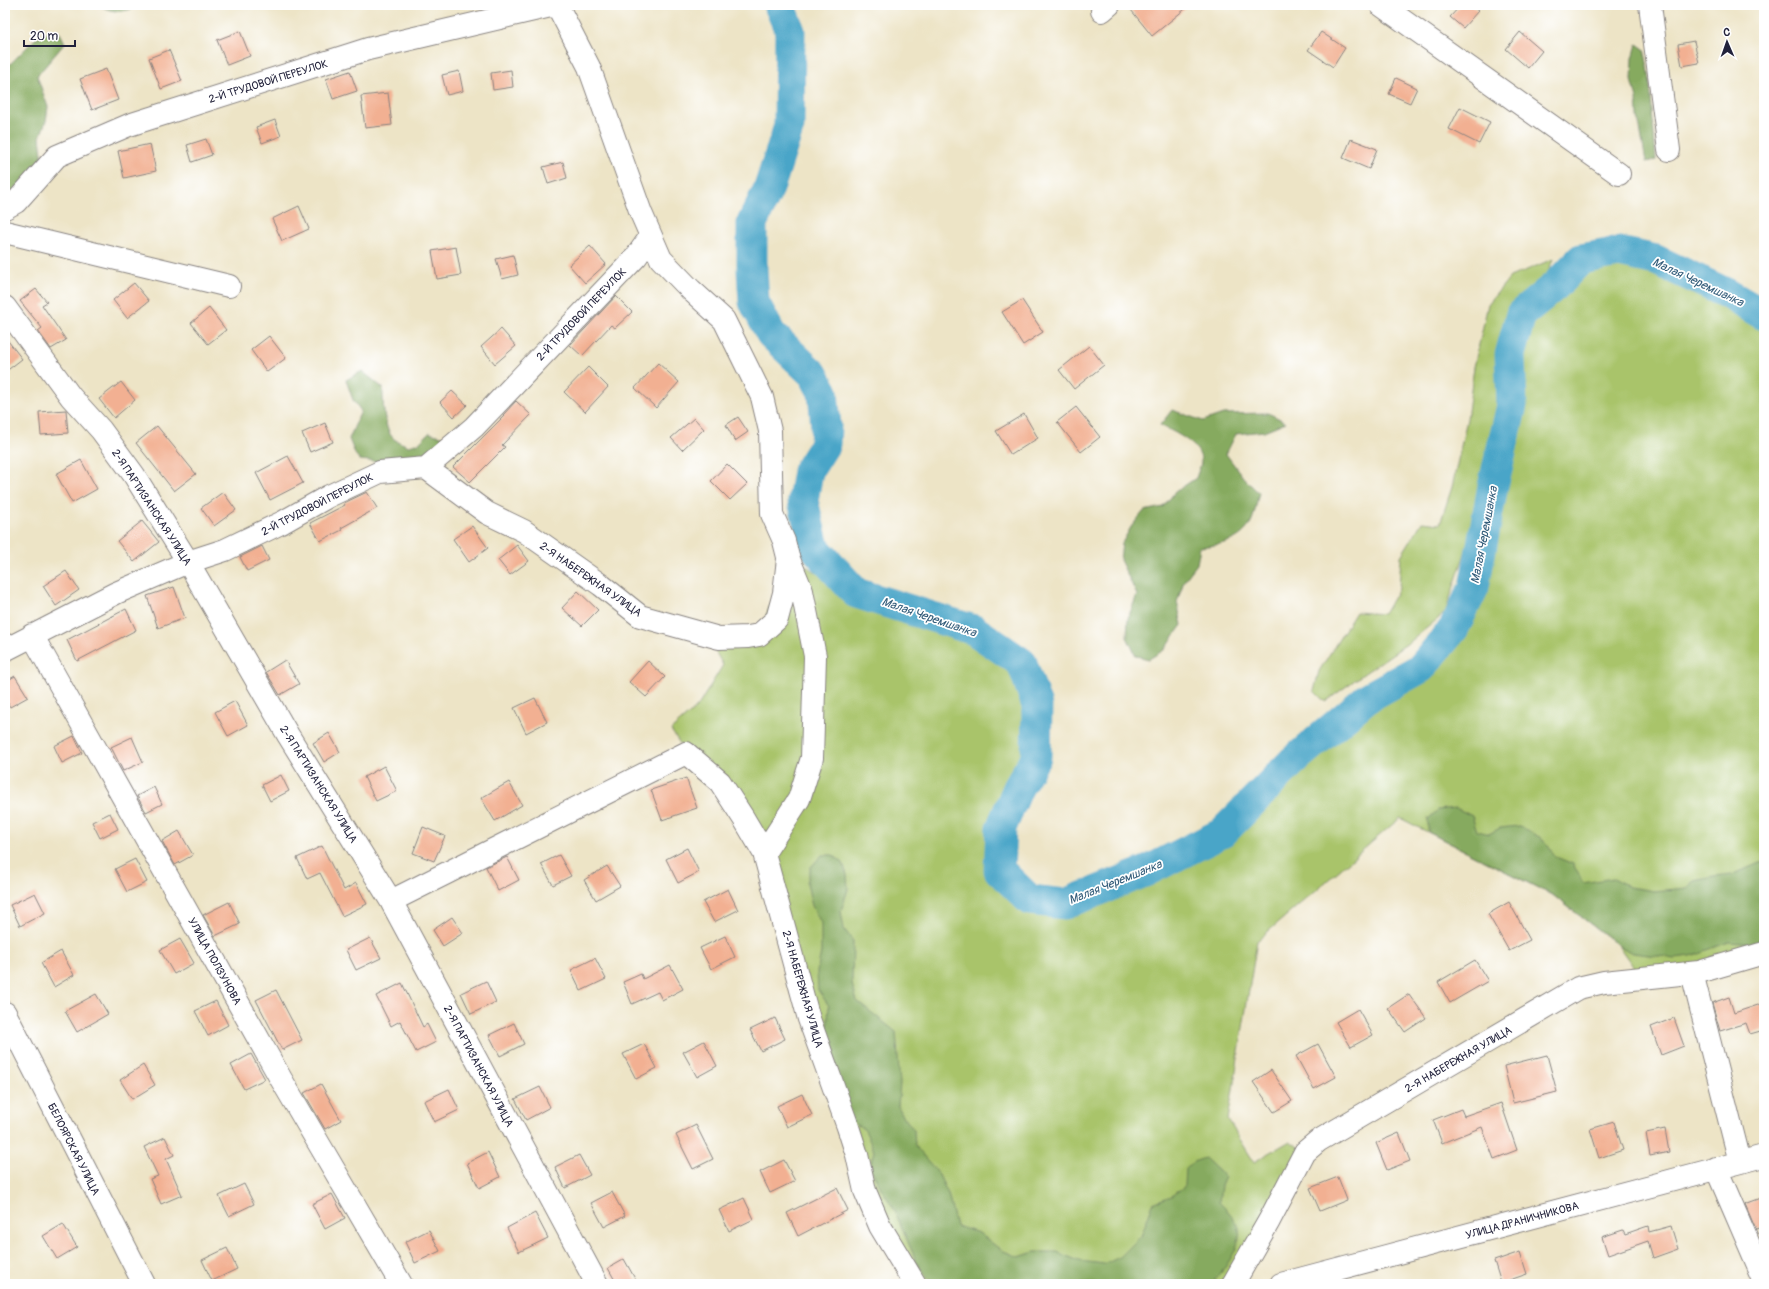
<svg xmlns="http://www.w3.org/2000/svg" width="1769" height="1289" font-family="Pangolin,sans-serif">
<style>
.green{fill:#a9c46b;stroke:#667353}
.forest{fill:#86aa5f;stroke:#54664d}
.lines{fill:none;stroke-linecap:round;stroke-linejoin:round}
.river{stroke:#4aa5c8;stroke-width:31}
.building{fill:#f2b092}
.minor-casing{stroke:#888380;stroke-width:24}
.minor{stroke:#fff;stroke-width:22}
.labels{text-anchor:middle;stroke-width:3.5;stroke-linejoin:round;paint-order:stroke}
.street-label{font-size:11px;fill:#22223b;stroke:#fff}
.water-label{font-size:12px;font-style:italic;fill:#345d7a;stroke:#fff}
</style>
<rect width="100%" height="100%" fill="#fff"/>
<filter id="ink" filterUnits="userSpaceOnUse"><feTurbulence type="fractalNoise" baseFrequency=".025" numOctaves="2"/><feDisplacementMap in="SourceGraphic" scale="8" xChannelSelector="R" yChannelSelector="G"/><feConvolveMatrix kernelMatrix="1 2 1 2 8 2 1 2 1" color-interpolation-filters="sRGB"/></filter>
<filter id="wash" filterUnits="userSpaceOnUse"><feTurbulence type="fractalNoise" baseFrequency=".012" numOctaves="4" result="noise"/><feDisplacementMap in="SourceGraphic" scale="16" xChannelSelector="R" yChannelSelector="G"/><feGaussianBlur stdDeviation="0.9" result="paint"/><feColorMatrix in="noise" values="0 0 0 0 0 0 0 0 0 0 0 0 0 0 0 0 0 1.4 0 .05"/><feComposite in="paint" operator="in"/></filter>
<g filter="url(#wash)">
<rect width="100%" height="100%" fill="#ede4c6"/>
<path class="green" d="M1619,252L1656,260L1726,293L1764,315V953L1642,979L1618,945L1554,896L1400,818L1257,941L1228,1120L1254,1162L1290,1141L1305,1152L1233,1284H915L880,1226L764,853L686,753L671,730L698,706L723,665L711,644L759,635L788,557L856,593L974,630L1022,663L1037,706L1036,757L1018,788L1000,844L999,870L1030,900L1065,904L1147,871L1222,833L1294,760L1367,698L1421,668L1454,629L1474,587L1493,486L1512,405L1510,355L1521,314L1556,285L1581,259Z
M1553,259L1545,281L1509,313L1499,357L1497,404L1485,474L1468,544L1445,613L1411,641L1359,677L1325,702L1314,691L1319,671L1356,612L1384,614L1399,588L1401,556L1422,522L1440,524L1452,487L1467,419L1474,367L1488,304L1510,277Z"/>
<path class="forest" d="M99,5H143C127,11 115,15 99,5Z
M48,33H60L65,43L37,76L48,107L46,121L40,137L42,155L39,164L29,177L5,197V69L35,39Z
M1637,44L1644,49L1649,72L1656,160L1646,162L1638,117L1637,99L1632,80L1633,58Z
M362,371L383,388C383,401 383,430 394,439C398,442 404,444 409,446L419,443L429,433L449,438L420,462H379L360,460L355,454L349,439L361,411L353,400L346,380Z
M1172,410L1203,421L1223,414L1268,413L1286,422L1264,431L1236,434L1226,454L1243,477L1259,493C1256,503 1255,516 1250,524C1240,542 1219,545 1200,547L1197,564L1184,581L1177,602L1182,625L1164,650L1149,659L1136,656L1127,637L1128,618L1137,595L1120,560L1122,543L1131,527L1144,511L1163,507L1175,492L1196,478C1197,474 1200,468 1201,463C1203,444 1173,432 1160,425Z
M1456,808L1472,816L1477,831L1489,834L1500,828L1519,826L1543,839L1556,857L1573,864L1583,883L1614,878L1629,887L1654,891L1687,888L1695,881L1714,877L1732,875L1764,861V934L1755,944L1729,942L1691,956L1675,958L1632,953L1618,945L1554,896L1428,832V819L1438,810Z
M822,855H833L843,863L847,875L848,889L841,911L844,929L853,941L852,984L857,1001L896,1032L900,1083L898,1106L903,1116L914,1130L915,1146L938,1173L948,1194L956,1226L979,1233L1001,1250L1019,1257L1034,1252H1057L1079,1261L1105,1264L1120,1257L1141,1236L1153,1203L1171,1196L1185,1186L1186,1169L1193,1162L1205,1158L1225,1177L1221,1186L1219,1202C1225,1208 1233,1216 1237,1223C1247,1241 1223,1272 1211,1284H941L928,1279L917,1263L893,1207L883,1192L870,1167L874,1151L865,1130L849,1119L840,1097L827,1032L829,1006L818,990L817,972L821,952V923L812,906L807,883L811,867Z"/>
<g class="lines">
<path class="river" d="M779,5L790,31L789,126L769,188L752,223V270L754,302L771,334L813,374L823,392L826,427L825,444L808,471L803,501L814,547L856,593L974,630L1022,663L1037,706L1036,757L1018,788L1001,828L999,870L1030,900L1065,904L1147,871L1222,833L1294,760L1367,698L1421,668L1454,628L1474,587L1493,486L1512,405L1510,355L1521,314L1556,285L1581,259L1619,252L1656,260L1726,293L1764,315"/>
</g>
<g id="blocks">
<path class="building" d="M1127,5H1190L1152,36Z
M1461,5H1471L1478,11L1463,28L1450,17Z
M240,31L250,56L227,65L217,40Z
M1321,32L1345,48L1333,67L1308,50Z
M1520,32L1542,51L1528,68L1506,49Z
M1694,41L1699,63L1682,66L1678,44Z
M169,50L182,81L161,89L149,58Z
M106,69L118,100L92,110L80,79Z
M511,70L513,87L493,90L491,73Z
M350,71L357,91L333,99L326,79Z
M459,71L463,91L447,95L442,75Z
M1396,78L1417,88L1410,103L1389,94Z
M388,93L392,125L365,128L361,96Z
M1460,107L1490,122L1479,144L1449,129Z
M275,120L281,136L262,143L256,127Z
M206,139L212,155L192,162L187,145Z
M1351,139L1377,149L1369,169L1343,158Z
M150,144L156,171L124,178L118,151Z
M563,162L567,178L548,184L543,167Z
M299,206L309,229L282,241L272,219Z
M590,246L606,264L585,283L569,265Z
M456,247L461,275L437,279L432,251Z
M513,255L518,275L502,279L496,259Z
M134,283L149,301L127,318L113,300Z
M36,289L47,302L42,305L66,340L51,349L38,331L42,328L20,301Z
M616,296L632,312L615,328L611,325L582,356L570,345Z
M1022,300L1043,332L1023,345L1002,312Z
M209,308L226,330L208,344L191,323Z
M501,329L516,346L495,364L481,347Z
M269,336L286,358L267,372L251,350Z
M5,337L22,359L5,372Z
M1089,346L1104,365L1074,389L1059,370Z
M658,363L679,382L656,408L635,388Z
M588,367L608,387L585,412L564,392Z
M121,382L135,400L114,418L99,399Z
M452,391L467,405L454,417L440,402Z
M516,401L531,415L502,445L505,447L470,482L453,467L504,416L503,415Z
M1076,407L1100,437L1081,452L1057,422Z
M66,410L68,433L41,435L39,412Z
M1024,414L1038,438L1011,455L996,431Z
M738,417L748,432L735,441L726,425Z
M694,418L704,429L682,450L671,438Z
M325,423L333,442L310,452L302,433Z
M157,426L196,474L174,491L136,443Z
M288,456L303,483L270,500L256,473Z
M81,460L97,489L72,503L56,474Z
M727,464L747,484L730,500L711,481Z
M223,492L236,510L214,526L201,508Z
M367,492L377,508L341,528L342,530L320,541L310,523L345,505L344,503Z
M142,521L159,542L134,562L117,541Z
M472,526L488,548L469,562L453,539Z
M517,545L529,561L510,575L498,560Z
M262,546L269,560L247,571L240,557Z
M66,571L79,590L56,606L43,586Z
M174,587L185,618L158,628L147,596Z
M578,591L598,610L582,626L562,608Z
M126,609L136,630L77,661L67,640Z
M285,660L299,684L280,695L266,672Z
M648,661L665,677L646,697L629,682Z
M15,676L28,697L10,707L5,698V682Z
M535,698L547,722L526,733L514,708Z
M235,701L248,725L228,736L215,712Z
M329,733L340,752L324,762L313,743Z
M74,736L82,753L62,763L54,746Z
M132,737L143,762L123,771L111,747Z
M384,766L397,791L376,801L364,777Z
M281,775L289,791L270,801L262,785Z
M686,778L697,808L662,820L651,790Z
M509,782L522,805L495,821L481,798Z
M154,787L162,804L146,812L137,796Z
M110,813L118,829L100,838L92,822Z
M423,827L445,836L434,861L413,853Z
M179,831L193,855L175,865L162,841Z
M322,846L344,890L356,883L367,904L342,916L320,873L307,879L297,858Z
M687,848L699,872L678,883L666,859Z
M559,855L571,876L553,885L541,864Z
M507,857L519,880L498,891L486,867Z
M135,859L147,882L127,892L115,869Z
M607,866L620,886L596,900L584,880Z
M728,889L738,910L714,922L703,902Z
M35,893L45,913L20,926L10,905Z
M229,902L240,924L215,936L203,915Z
M1509,902L1530,940L1509,951L1488,914Z
M452,917L463,933L443,946L433,930Z
M725,936L735,957L711,969L700,948Z
M370,938L381,958L356,970L346,950Z
M180,939L194,963L174,974L160,950Z
M61,951L74,975L54,987L41,963Z
M595,958L606,979L581,991L571,970Z
M1475,960L1488,981L1450,1003L1438,982Z
M670,965L683,989L662,1000L658,992L632,1004L623,982L641,974L643,979Z
M486,981L496,1002L471,1014L461,993Z
M402,983L423,1027L427,1024L436,1042L416,1052L400,1021L391,1026L376,996Z
M276,990L302,1040L282,1050L256,1000Z
M96,994L108,1014L77,1032L65,1011Z
M1409,994L1426,1018L1405,1032L1388,1008Z
M1729,997L1734,1013L1764,1003V1030L1750,1034L1746,1023L1720,1031L1712,1003Z
M216,1001L228,1025L208,1036L195,1011Z
M1358,1009L1373,1035L1351,1047L1336,1022Z
M775,1018L785,1039L761,1051L750,1030Z
M1674,1018L1684,1046L1661,1055L1651,1027Z
M514,1023L524,1044L500,1056L489,1035Z
M704,1041L717,1066L697,1077L683,1052Z
M644,1044L657,1068L636,1079L623,1054Z
M1318,1044L1336,1077L1314,1089L1296,1056Z
M251,1054L265,1079L244,1089L231,1065Z
M1547,1055L1557,1092L1513,1103L1504,1066Z
M143,1065L155,1085L132,1099L120,1080Z
M1271,1070L1292,1101L1274,1112L1253,1082Z
M321,1084L341,1120L325,1129L304,1093Z
M540,1087L550,1107L526,1120L515,1099Z
M449,1089L459,1110L434,1122L424,1101Z
M802,1094L812,1115L787,1127L777,1106Z
M1501,1103L1517,1150L1494,1159L1482,1127L1442,1143L1433,1120L1461,1109L1464,1116Z
M1614,1122L1623,1150L1599,1158L1590,1129Z
M696,1125L713,1159L693,1169L676,1135Z
M1665,1129L1669,1152L1650,1156L1646,1133Z
M1399,1133L1410,1161L1387,1170L1376,1143Z
M165,1137L174,1155L166,1159L182,1195L161,1204L150,1179L158,1176L144,1147Z
M488,1152L500,1177L479,1188L467,1163Z
M579,1155L590,1175L565,1188L555,1167Z
M784,1160L795,1181L770,1193L760,1172Z
M1338,1177L1347,1200L1320,1211L1310,1188Z
M244,1184L254,1204L229,1216L219,1196Z
M837,1188L848,1210L798,1236L787,1213Z
M612,1192L625,1216L604,1227L591,1203Z
M332,1194L345,1218L325,1229L312,1204Z
M1764,1197V1227L1756,1230L1745,1204Z
M744,1198L754,1219L729,1231L719,1210Z
M535,1213L548,1238L519,1252L507,1228Z
M63,1224L77,1247L57,1259L43,1236Z
M1648,1226L1649,1232L1671,1226L1678,1249L1653,1258L1648,1241L1608,1255L1602,1237L1623,1230L1625,1234Z
M429,1230L440,1251L415,1263L405,1242Z
M227,1248L237,1269L212,1281L202,1260Z
M1520,1252L1527,1274L1501,1283L1494,1261Z
M624,1259L638,1284H617L608,1268Z"/>
</g>
</g>
<g filter="url(#ink)">
<use href="#blocks" fill-opacity="0" stroke="#888380" stroke-width="1"/>
<g class="lines">
<g class="minor-casing">
<path id="minor" d="M557,5L589,67L641,213L661,259L691,290L724,320L762,397L770,431L772,514L784,541L788,557L802,591L815,656L812,758L799,799L764,853
M1381,5L1619,174
M1650,5L1669,150
M1102,11L1109,5
M5,208L16,202L57,156L129,125L368,49L555,5
M5,232L229,286
M5,307L71,397L101,430L134,475L188,562L288,735L391,901L597,1284
M426,468L487,513L524,531L601,585L640,616L719,638L748,637L759,635L777,619L784,593L788,559
M32,635L281,1079L401,1284
M5,650L116,593L188,562L225,550L283,522L329,496L380,472L426,468L474,427L636,257L651,236
M391,901L686,753L720,782L744,819L764,853L809,1019L848,1127L857,1155L865,1191L880,1226L915,1284
M1692,973L1740,1162
M5,1013L144,1284
M1716,1168L1764,1279
M1233,1284L1269,1221L1305,1152L1318,1141L1578,988L1604,982L1699,972L1764,953
M1281,1284L1764,1156"/>
</g>
<use href="#minor" class="minor"/>
</g>
</g>
<g class="labels">
<g class="street-label">
<text transform="translate(268 81) rotate(-17)" y="4">2-Й ТРУДОВОЙ ПЕРЕУЛОК</text>
<text transform="translate(581 314) rotate(-46)" y="4">2-Й ТРУДОВОЙ ПЕРЕУЛОК</text>
<text transform="translate(317 504) rotate(-27)" y="4">2-Й ТРУДОВОЙ ПЕРЕУЛОК</text>
<text transform="translate(152 507) rotate(57)" y="4">2-Я ПАРТИЗАНСКАЯ УЛИЦА</text>
<text transform="translate(591 579) rotate(35)" y="4">2-Я НАБЕРЕЖНАЯ УЛИЦА</text>
<text transform="translate(319 784) rotate(58)" y="4">2-Я ПАРТИЗАНСКАЯ УЛИЦА</text>
<text transform="translate(215 961) rotate(61)" y="4">УЛИЦА ПОЛЗУНОВА</text>
<text transform="translate(803 989) rotate(74)" y="4">2-Я НАБЕРЕЖНАЯ УЛИЦА</text>
<text transform="translate(1458 1059) rotate(-30)" y="4">2-Я НАБЕРЕЖНАЯ УЛИЦА</text>
<text transform="translate(479 1066) rotate(62)" y="4">2-Я ПАРТИЗАНСКАЯ УЛИЦА</text>
<text transform="translate(74 1149) rotate(63)" y="4">БЕЛОЯРСКАЯ УЛИЦА</text>
<text transform="translate(1522 1220) rotate(-15)" y="4">УЛИЦА ДРАНИЧНИКОВА</text>
</g>
<g class="water-label">
<text transform="translate(1698 282) rotate(25)" y="4">Малая Черемшанка</text>
<text transform="translate(1484 535) rotate(-79)" y="4">Малая Черемшанка</text>
<text transform="translate(929 617) rotate(19)" y="4">Малая Черемшанка</text>
<text transform="translate(1115 882) rotate(-22)" y="4">Малая Черемшанка</text>
</g>
</g>
<rect width="1769" height="1289" fill="none" stroke="#fff" stroke-width="20"/>
<g transform="translate(1727 42) rotate(358)" stroke="#ffffff" stroke-width="3" paint-order="stroke">
<path d="M0-3L7 15L0 10L-7 15Z" fill="#22223b"/>
<text y="-6" font-size="11" font-weight="bold" text-anchor="middle" fill="#22223b">С</text>
</g>
<path d="M24 40v6h51v-6" fill="none" stroke="#22223b" stroke-width="2"/>
<text x="30" y="40" font-size="12" fill="#22223b" stroke="#ffffff" stroke-width="3" paint-order="stroke">20 m</text>
</svg>
